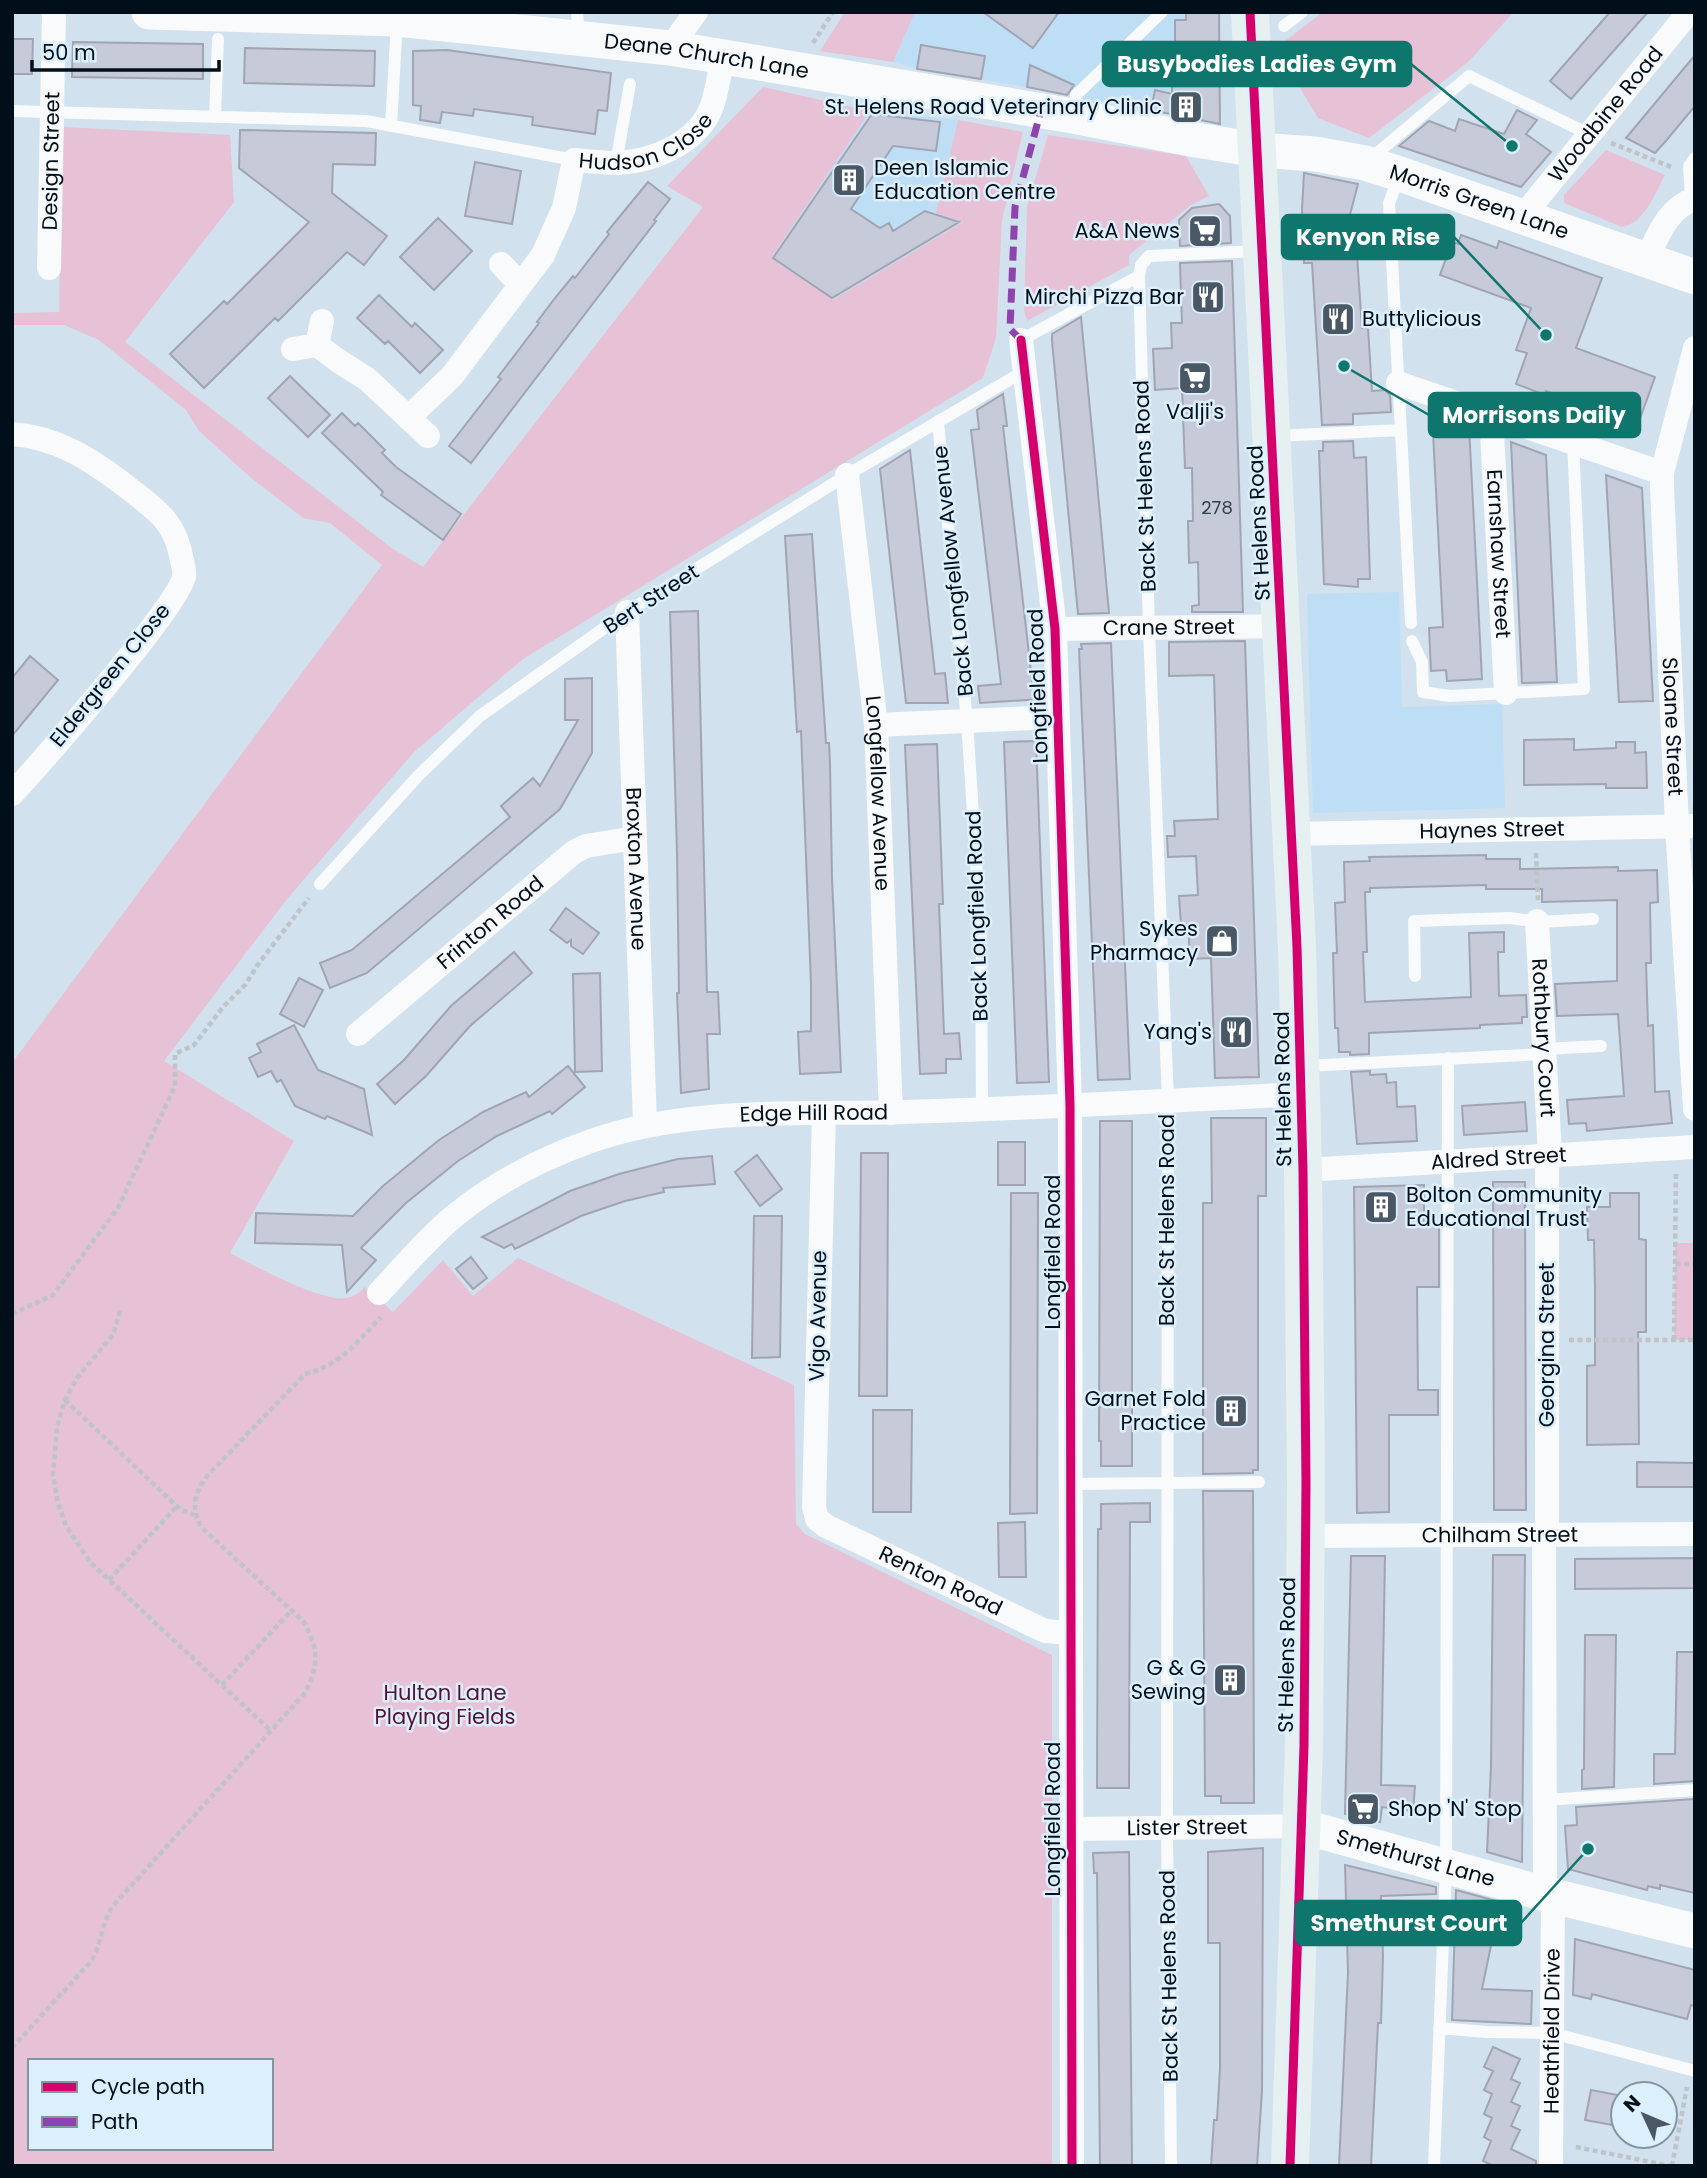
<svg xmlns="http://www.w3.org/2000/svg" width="1707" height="2178" font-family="Poppins,sans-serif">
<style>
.built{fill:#bedef5}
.green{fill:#e7c1d5;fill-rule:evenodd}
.building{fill:#c6cad9;stroke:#a1a5b3;stroke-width:2}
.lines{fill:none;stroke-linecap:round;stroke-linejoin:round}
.path{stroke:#bec4c8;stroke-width:4.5;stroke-dasharray:5 3.5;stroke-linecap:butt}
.lane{stroke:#f8fafc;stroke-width:12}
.street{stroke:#f8fafc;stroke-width:24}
.secondary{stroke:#f8fafc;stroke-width:35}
.primary{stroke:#e6f0f0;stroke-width:38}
.quiet{stroke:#8e44ad;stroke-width:7;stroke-dasharray:14 7;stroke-linecap:butt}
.cycleway-casing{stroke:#dceffd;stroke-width:13}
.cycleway{stroke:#d6006c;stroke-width:9}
.labels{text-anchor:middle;stroke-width:5;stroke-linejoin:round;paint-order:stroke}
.number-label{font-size:18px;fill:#323f4b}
.street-label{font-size:21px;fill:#000f1a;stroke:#dceffd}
.poi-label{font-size:21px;fill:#000f1a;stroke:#dceffd;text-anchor:end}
.park-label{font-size:21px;fill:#581030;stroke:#dceffd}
.leader{fill:none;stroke:#0f766e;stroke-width:2.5}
.callout-dot{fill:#0f766e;stroke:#dceffd;stroke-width:2.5}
.callout{fill:#0f766e;stroke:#0f766e;stroke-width:2.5}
.callout-label{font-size:23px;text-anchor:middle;font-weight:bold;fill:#fff}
</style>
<rect width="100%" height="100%" fill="#d1e1ed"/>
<path class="built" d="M915,12H1219L1220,121L1218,123L1063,95L1073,84L1031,65L1027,87L917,69L893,62Z
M870,111L958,120L936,213L963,222L833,300L771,259Z
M1399,592L1402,707L1502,704L1505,808L1313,813L1307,594Z"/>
<path class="green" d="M845,12H915L893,62L820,51Z
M1323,12H1514L1468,62L1369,138L1318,118L1287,66L1284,42Z
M763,87L870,111L771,258L833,300L963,222L936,213L958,120L1023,132L1002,220L996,338L983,378L523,659L414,752L287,899L164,1061L294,1141L230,1253C255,1266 320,1302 346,1298C354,1297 360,1292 365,1287L393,1312L443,1260L473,1296L518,1258L794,1385L796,1524L805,1534L1052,1655V2166H12V1063L382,565L330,523L303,518L250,477L199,431L186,410L99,340L64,325H12V313L59,312L62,127L230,135L234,202L125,342L393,549L423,567L703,207L667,186ZM30,2061H271V2148H30Z
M1048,135L1186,156L1209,196L1191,205L1129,255V265L1027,321L1024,310L1027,207Z
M1606,150L1665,175C1655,193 1645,223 1622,227L1564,203V195Z
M1675,1243H1695V1340H1674Z"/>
<path class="building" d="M983,12H1059L1033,48Z
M1186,12H1219L1220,124L1151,110L1155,90L1172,94V66H1175V20H1186Z
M1610,12H1648L1571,99L1550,81Z
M12,39H33L32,74H12Z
M73,42L203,44V79L72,77Z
M921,45L985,56L981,79L917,69Z
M245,48L375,51L374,86L244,83Z
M447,50L611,73L607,111L598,110L595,134L532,125L533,117L474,109L473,116L442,112L440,123L420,120L421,106L413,105V51Z
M1695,55V106L1665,142L1655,153L1626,138Z
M1030,65L1074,85L1067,95L1027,87Z
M1517,110L1537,120L1526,134L1551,152L1521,187L1399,146L1429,121L1455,131L1459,119L1504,134Z
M872,114L940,122L936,151L893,146L851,209L880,228L889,223L893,231L925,211L959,222L832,298L773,258Z
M240,130L376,133L375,165L333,164L332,193L387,236L364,265L347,252L278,321L275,318L204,388L170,354L224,301L227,304L309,222L239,168Z
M475,162L521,171L512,224L465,216Z
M1304,173L1358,184L1346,230L1369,228L1370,255H1357L1362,328H1368L1372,391L1385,390L1390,395L1391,412L1353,414V424L1322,425L1312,263H1304L1302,209Z
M648,182L670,199L654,220L656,221L471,463L449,446L501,379L498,377L539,323L537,322L555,298L573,276L575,278L609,234L607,232Z
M1219,204L1230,216L1231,243L1180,246L1179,220L1192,208Z
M438,218L472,251L434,290L400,257Z
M1461,235L1497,248L1499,241L1602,278L1576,348L1655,377L1638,424L1546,391L1545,395L1516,384L1527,353L1516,350L1531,308L1440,275L1452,242L1458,244Z
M1232,261L1243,612H1192V606L1199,605L1198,562L1189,563L1188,521H1193L1192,468H1185L1182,388L1155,390L1153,349L1172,348L1171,323H1182L1180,263Z
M379,295L412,327L415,323L443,350L420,373L388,341L385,344L357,318Z
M1081,317L1097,482L1109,613L1078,614L1052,341V334Z
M290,376L330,415L308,437L268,398Z
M1003,394L1007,426H1003L1032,681L1039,680L1041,699L980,703L978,686L1001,684L971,430L979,429L977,410Z
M342,413L355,426L358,423L385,450L382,453L396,467L461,514L443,540L381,495L383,492L322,433Z
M1432,413L1469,426L1482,679L1447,681L1446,670L1431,671L1429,628L1443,627Z
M1353,441L1354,458L1366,457L1370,579H1358V587L1324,584L1319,451H1323V442Z
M1511,442L1546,455L1557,682L1522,683Z
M910,450L935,674L945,673L948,703H906L880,469Z
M1606,475L1642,488L1653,701L1619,702Z
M812,534L826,743H829L830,764L832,879L841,1072L800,1074L798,1032L811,1031V984L801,731L797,732L785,536Z
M698,611L707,992H718L720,1034H707L709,1089L681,1093L677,993H679L677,853L670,612Z
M1245,641L1259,1077L1215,1078L1211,958L1189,959V924L1181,925L1179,896L1198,895L1196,856L1168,857L1167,836H1175L1174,821L1218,819L1214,675L1169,676V642Z
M1111,643L1130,1079L1098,1080L1079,649H1082L1081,644Z
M30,656L58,680L12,736V678Z
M592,678V753L560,809L367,973L330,988L320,963L352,950L510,817L501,806L533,778L540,786L578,720H565V679Z
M1574,739V750L1616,748V742H1635V753L1646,752L1647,788H1606V784L1524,785V740Z
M1036,741L1049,1082L1017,1083L1004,742Z
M937,744L943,904H939L944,1034L959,1033L961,1059H946V1073L920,1074L905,745Z
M1486,855V859H1520V869L1618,867V871L1657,870L1658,902L1650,903L1651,963H1646L1648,1026L1653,1025L1655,1092L1669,1091L1672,1123L1587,1131L1586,1123L1569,1124L1567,1100L1624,1096L1618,1014L1557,1016L1555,984L1617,981V900L1542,902V889H1486V885L1370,888V892H1365L1367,952H1363L1365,1002L1471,997L1469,933L1504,932V952H1498L1499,996L1526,995L1527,1017H1522V1023L1480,1025V1028L1369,1033V1054L1350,1055V1052H1339L1338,1028H1335L1333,953H1337L1335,903L1345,902L1344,862L1370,861L1369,857Z
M566,908L599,933L583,954L571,946V940L567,943L550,930Z
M514,952L532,973L470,1026L426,1076L395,1104L377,1084L404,1060L451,1006Z
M600,973L602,1071L575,1072L573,974Z
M299,978L323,990L304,1027L280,1014Z
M294,1025L318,1070L364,1089L372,1135L327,1116L325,1119L295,1106L281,1080L277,1082L271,1071L258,1077L249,1058L261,1052L257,1044Z
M568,1066L585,1087L552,1114L550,1111L497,1136L458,1161L406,1203L361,1248L376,1260L347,1292L342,1245L255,1243L256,1213L353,1216L383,1186L439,1140L483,1112L526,1092L529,1097Z
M1370,1071V1075L1386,1074L1387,1083L1396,1082L1397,1107L1415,1106L1417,1141L1357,1144L1351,1072Z
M1525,1102L1527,1131L1464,1135L1462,1106Z
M1211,1118H1266V1196H1258V1470H1253V1473L1203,1474V1203H1212Z
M1100,1121H1132V1466H1101V1441H1099Z
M998,1142H1025V1185H998Z
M861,1153H888L887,1396H859Z
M757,1155L782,1189L760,1206L735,1172Z
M712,1156L715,1184L663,1188L664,1192L625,1201L581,1216L515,1249L512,1244L504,1248L482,1237L570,1191L619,1174L678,1159Z
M1493,1182H1525L1526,1510H1494Z
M1424,1185V1223H1439V1287H1417L1418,1390H1438V1415H1389V1512L1357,1513L1354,1187Z
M1011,1193H1038L1037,1513L1010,1514Z
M1610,1193H1639V1239L1646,1240V1332H1638L1639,1444L1587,1445V1366L1595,1365V1287L1594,1240H1588L1587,1207H1610Z
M754,1216H782L780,1357L752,1358Z
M471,1257L487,1278L473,1289L456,1269Z
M873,1410H912L911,1512H873Z
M1637,1462L1695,1463V1487H1637Z
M1203,1491H1253L1254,1803H1221V1796H1205Z
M1150,1503V1522H1130L1129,1788H1097L1098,1529H1101V1504Z
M1025,1522L1026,1577H999L998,1523Z
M1493,1555H1525L1522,1862L1487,1852L1491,1767Z
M1351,1556H1385L1381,1785L1415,1786L1413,1811L1382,1807L1380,1822L1345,1814Z
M1695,1558V1588L1575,1589V1559Z
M1585,1635H1616L1614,1787L1582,1789V1770L1584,1769Z
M1677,1652H1695V1781L1654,1784V1754H1675Z
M1694,1799L1695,1893L1660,1885V1889L1648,1886L1647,1890L1568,1869L1565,1826L1577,1825L1576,1807Z
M1263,1848L1262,2091L1257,2166H1211L1214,2120H1217L1220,2068V1943H1208V1852Z
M1129,1852L1132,2166H1100L1097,1873H1094L1093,1853Z
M1345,1865L1436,1887V1894L1381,1896L1383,1956L1381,2023H1378L1371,2166H1339L1348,1972Z
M1456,1890L1500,1902L1482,1989L1532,1991L1531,2024L1452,2020Z
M1575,1939L1695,1970V2006L1691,2005L1687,2019L1592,1994L1591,1999L1573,1995Z
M1493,2047L1520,2059L1511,2079L1520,2083L1511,2102L1520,2106L1511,2126L1520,2130L1511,2149L1536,2161V2166H1494L1483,2161L1491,2141L1484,2137L1492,2118L1484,2114L1492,2094L1484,2090L1493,2071L1484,2067Z
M1591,2090L1623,2096V2127L1585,2120Z"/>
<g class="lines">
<path class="path" d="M813,43L833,12
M1611,143L1674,168
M1536,853L1538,900
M1675,1264L1676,1171
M120,1311L113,1335L77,1378L65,1400L57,1427L53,1475L58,1503L66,1526L91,1563L271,1731
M12,1314L53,1295L118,1208L175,1086V1054L194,1045L223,1007L245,985L259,963L309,898
M1569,1340H1695
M1674,1340L1675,1264H1695
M65,1400L180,1509L194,1515
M109,1580L177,1506
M222,1685L291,1611
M12,2048L92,1960C101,1943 102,1924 112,1907L305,1693C319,1666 319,1649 304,1622L201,1527C191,1507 194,1494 207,1476L305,1374C341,1365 356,1343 381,1317
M1576,2147L1671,2166
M1672,2166L1687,2087"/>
<path class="lane" d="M577,12L579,36
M1284,26L1302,12
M12,111L366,121L574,160
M1073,115L1076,95L1162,12
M215,116L218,39
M391,126L397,21
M1370,159L1469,76L1589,134
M616,163L630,84
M1400,175L1389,203L1411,623
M1691,199L1689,166L1695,158
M1139,276L1149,629L1168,1101L1167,1828L1171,2166
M1021,340L1139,276L1141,265L1149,256L1259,251
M938,421L967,721L981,939L982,1110
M1275,436L1401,430
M1412,641L1422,662L1423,692L1450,696L1584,689L1573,442
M320,884L418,776L480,716L627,612L847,475L1026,370
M1415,976L1414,921L1510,918L1539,922L1593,919
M1544,1049L1601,1046
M1304,1066L1544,1054
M1070,1484L1259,1482
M1545,1800L1695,1790
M1439,2028L1486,2032L1552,2033L1695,2071
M1434,2166L1446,1867L1448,1058"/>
<g class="street">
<path d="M670,48L696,12"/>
<path id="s1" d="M1523,216L1689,12"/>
<path d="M1646,260C1658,236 1667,208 1695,199"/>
<path d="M501,264L520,284"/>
<path id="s2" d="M49,268L54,12"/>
<path d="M1021,340L1055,629L1070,1106L1072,2166"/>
<path d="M317,345L322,321"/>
<path id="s3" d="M1695,348L1662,473V486L1677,826L1695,1109"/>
<path d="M293,349L317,345L337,360L367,379L428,436"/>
<path d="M1398,383L1662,473"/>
<path id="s4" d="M1491,414L1506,693"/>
<path id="s5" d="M408,418L452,376L543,255L564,208L574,160C588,161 603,163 618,163C654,161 698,143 712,106C717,91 719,74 723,58"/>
<path d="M12,434C57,437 92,460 127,487C156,510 176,521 182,561C183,565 185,572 184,576C182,602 38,766 12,794"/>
<path id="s6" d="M847,475L876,725L891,1113"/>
<path id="s7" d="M627,612L645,1124"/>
<path id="s8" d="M1055,629L1282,626"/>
<path d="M876,725L1057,717"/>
<path id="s9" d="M1291,834L1695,826"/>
<path id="s10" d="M1537,921L1550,1154"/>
<path id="s11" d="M358,1034L574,852L586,846L635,838"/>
<path id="s12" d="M824,1114L814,1507L817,1519L826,1526L1045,1631L1070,1633"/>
<path id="s13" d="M1303,1170L1695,1147"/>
<path id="s14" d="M379,1293C403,1267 426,1240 453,1217C493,1184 543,1158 591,1141C691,1106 802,1115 905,1112C1037,1108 1169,1101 1301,1094"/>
<path d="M1544,1535L1545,1894"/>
<path d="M1547,1535V1155"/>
<path id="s15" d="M1306,1536L1695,1534"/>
<path id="s16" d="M1071,1829L1301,1826"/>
<path id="s17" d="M1551,2166L1553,1896"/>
</g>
<g class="secondary">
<path id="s18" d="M149,12L397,19L670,48L1073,116L1196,140L1258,150L1315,154L1365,163L1400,174L1695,277"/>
<path id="s19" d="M1301,1826L1545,1894L1695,1931"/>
</g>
<path class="primary" d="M1250,12L1297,947L1303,1170L1306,1482L1304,1746L1290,2166"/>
<path class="quiet" d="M1021,340L1010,329L1015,207L1041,110"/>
<g class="cycleway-casing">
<path id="cycleway" d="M1250,12L1297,947L1303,1170L1306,1482L1304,1746L1290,2166
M1021,340L1055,629L1070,1106L1072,2166"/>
</g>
<use href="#cycleway" class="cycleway"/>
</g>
<defs>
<g id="building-square" transform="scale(1.75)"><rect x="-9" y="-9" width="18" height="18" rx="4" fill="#495864" stroke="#dceffd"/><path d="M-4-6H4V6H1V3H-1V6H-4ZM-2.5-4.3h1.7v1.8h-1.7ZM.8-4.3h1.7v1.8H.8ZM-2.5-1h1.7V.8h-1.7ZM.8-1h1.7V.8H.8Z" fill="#fff"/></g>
<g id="supermarket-square" transform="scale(1.75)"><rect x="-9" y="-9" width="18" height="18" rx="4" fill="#495864" stroke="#dceffd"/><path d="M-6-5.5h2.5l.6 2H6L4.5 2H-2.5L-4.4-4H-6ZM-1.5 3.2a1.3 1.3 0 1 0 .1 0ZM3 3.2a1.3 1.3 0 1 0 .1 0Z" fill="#fff"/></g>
<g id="restaurant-square" transform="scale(1.75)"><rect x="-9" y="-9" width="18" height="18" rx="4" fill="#495864" stroke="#dceffd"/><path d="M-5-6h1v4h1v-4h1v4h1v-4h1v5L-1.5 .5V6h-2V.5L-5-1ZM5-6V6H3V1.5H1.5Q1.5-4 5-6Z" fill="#fff"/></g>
<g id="shop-square" transform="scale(1.75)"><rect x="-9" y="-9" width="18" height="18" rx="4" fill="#495864" stroke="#dceffd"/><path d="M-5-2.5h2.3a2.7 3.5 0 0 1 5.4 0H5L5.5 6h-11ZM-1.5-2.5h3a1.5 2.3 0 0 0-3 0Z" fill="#fff"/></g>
</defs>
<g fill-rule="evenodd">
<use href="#building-square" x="1186" y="107"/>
<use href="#building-square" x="849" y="180"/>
<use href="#supermarket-square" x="1205" y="231"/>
<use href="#restaurant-square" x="1208" y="297"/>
<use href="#restaurant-square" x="1338" y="319"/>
<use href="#supermarket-square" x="1195" y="378"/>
<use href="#shop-square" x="1222" y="941"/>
<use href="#restaurant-square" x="1236" y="1032"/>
<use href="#building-square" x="1381" y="1207"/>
<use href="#building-square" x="1231" y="1411"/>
<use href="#building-square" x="1230" y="1680"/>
<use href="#supermarket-square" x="1363" y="1809"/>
</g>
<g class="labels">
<g class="number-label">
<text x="1217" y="514">278</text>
</g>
<g class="street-label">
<text dy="7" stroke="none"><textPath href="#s18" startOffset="560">Deane Church Lane</textPath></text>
<text dy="7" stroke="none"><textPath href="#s1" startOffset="131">Woodbine Road</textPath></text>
<text dy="7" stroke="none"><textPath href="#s5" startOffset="390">Hudson Close</textPath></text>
<text dy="7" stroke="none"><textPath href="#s2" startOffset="107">Design Street</textPath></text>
<text dy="7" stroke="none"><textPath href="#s18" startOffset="1348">Morris Green Lane</textPath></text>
<text transform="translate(1145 486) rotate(-92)" y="7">Back St Helens Road</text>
<text transform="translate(1259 523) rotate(-93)" y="7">St Helens Road</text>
<text dy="7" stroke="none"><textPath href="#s4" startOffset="140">Earnshaw Street</textPath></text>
<text transform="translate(953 571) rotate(-96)" y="7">Back Longfellow Avenue</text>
<text transform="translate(651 599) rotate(-33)" y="7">Bert Street</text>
<text dy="7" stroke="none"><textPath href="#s8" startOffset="114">Crane Street</textPath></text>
<text transform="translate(110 675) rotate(-51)" y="7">Eldergreen Close</text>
<text transform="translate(1038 686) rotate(-92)" y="7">Longfield Road</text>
<text dy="7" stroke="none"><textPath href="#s3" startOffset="383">Sloane Street</textPath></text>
<text dy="7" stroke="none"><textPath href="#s6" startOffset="320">Longfellow Avenue</textPath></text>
<text dy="7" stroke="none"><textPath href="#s9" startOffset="201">Haynes Street</textPath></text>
<text dy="7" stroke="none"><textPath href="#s7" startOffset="257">Broxton Avenue</textPath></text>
<text transform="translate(977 916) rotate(-92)" y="7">Back Longfield Road</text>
<text dy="7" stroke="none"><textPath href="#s11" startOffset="173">Frinton Road</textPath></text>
<text dy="7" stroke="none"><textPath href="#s10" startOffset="117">Rothbury Court</textPath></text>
<text transform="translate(1283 1089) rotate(-91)" y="7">St Helens Road</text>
<text dy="7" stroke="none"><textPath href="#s14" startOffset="490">Edge Hill Road</textPath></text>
<text dy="7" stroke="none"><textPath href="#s13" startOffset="196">Aldred Street</textPath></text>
<text transform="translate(1167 1220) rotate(-90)" y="7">Back St Helens Road</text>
<text transform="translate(1053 1252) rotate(-90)" y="7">Longfield Road</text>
<text transform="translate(818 1316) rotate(-89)" y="7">Vigo Avenue</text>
<text transform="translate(1547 1345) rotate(-90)" y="7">Georgina Street</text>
<text dy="7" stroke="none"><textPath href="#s15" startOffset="194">Chilham Street</textPath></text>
<text dy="7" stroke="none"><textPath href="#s12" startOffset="544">Renton Road</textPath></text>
<text transform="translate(1287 1655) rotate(-89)" y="7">St Helens Road</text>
<text transform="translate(1053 1819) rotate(-90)" y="7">Longfield Road</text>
<text dy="7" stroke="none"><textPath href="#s16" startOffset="116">Lister Street</textPath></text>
<text dy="7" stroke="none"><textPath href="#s19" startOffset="119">Smethurst Lane</textPath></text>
<text transform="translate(1169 1976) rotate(-91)" y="7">Back St Helens Road</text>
<text dy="7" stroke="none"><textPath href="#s17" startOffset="135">Heathfield Drive</textPath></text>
</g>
<g class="poi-label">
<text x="1162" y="114">St. Helens Road Veterinary Clinic</text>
<text x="874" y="175" text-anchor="start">Deen Islamic<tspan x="874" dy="24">Education Centre</tspan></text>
<text x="1180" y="238">A&amp;A News</text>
<text x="1184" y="304">Mirchi Pizza Bar</text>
<text x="1362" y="326" text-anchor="start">Buttylicious</text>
<text x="1195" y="419" text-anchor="middle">Valji's</text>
<text x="1198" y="936">Sykes<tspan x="1198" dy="24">Pharmacy</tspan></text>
<text x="1212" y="1039">Yang's</text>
<text x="1406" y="1202" text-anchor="start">Bolton Community<tspan x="1406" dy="24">Educational Trust</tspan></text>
<text x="1206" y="1406">Garnet Fold<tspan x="1206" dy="24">Practice</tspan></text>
<text x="1206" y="1675">G &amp; G<tspan x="1206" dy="24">Sewing</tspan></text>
<text x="1388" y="1816" text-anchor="start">Shop 'N' Stop</text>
</g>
<g class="park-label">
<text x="445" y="1700">Hulton Lane<tspan x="445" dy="24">Playing Fields</tspan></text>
</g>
</g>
<path class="leader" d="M1512 146L1411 64M1546 335L1454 237M1344 366L1429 415M1588 1849L1521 1923"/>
<g class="callout-dot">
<circle cx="1512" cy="146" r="7"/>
<circle cx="1546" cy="335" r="7"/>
<circle cx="1344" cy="366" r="7"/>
<circle cx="1588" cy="1849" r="7"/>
</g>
<g class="callout">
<rect x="1103" y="42" width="308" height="44" rx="7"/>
<rect x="1282" y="215" width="172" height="44" rx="7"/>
<rect x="1429" y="393" width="211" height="44" rx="7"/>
<rect x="1296" y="1901" width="225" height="44" rx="7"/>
</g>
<g class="callout-label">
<text x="1257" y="72">Busybodies Ladies Gym</text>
<text x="1368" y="245">Kenyon Rise</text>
<text x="1534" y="423">Morrisons Daily</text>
<text x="1409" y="1931">Smethurst Court</text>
</g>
<rect width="1707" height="2178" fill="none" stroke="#000f1a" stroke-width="28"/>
<rect x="28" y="2059" width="245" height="91" fill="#dceffd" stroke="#8495a2" stroke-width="2"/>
<rect x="42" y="2082" width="35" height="10" fill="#d6006c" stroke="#8495a2" stroke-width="2"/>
<text x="91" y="2094" font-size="21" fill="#000f1a">Cycle path</text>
<rect x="42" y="2117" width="35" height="10" fill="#8e44ad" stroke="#8495a2" stroke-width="2"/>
<text x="91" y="2129" font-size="21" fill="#000f1a">Path</text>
<g transform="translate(1644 2115) rotate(314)"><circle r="33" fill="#dceffd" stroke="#8495a2" stroke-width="2"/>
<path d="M0-5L12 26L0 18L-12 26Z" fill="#495864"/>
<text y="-10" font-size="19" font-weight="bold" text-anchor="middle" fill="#000f1a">N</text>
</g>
<path d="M32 60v10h187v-10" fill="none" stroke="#000f1a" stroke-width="3.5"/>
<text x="42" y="60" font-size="21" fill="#000f1a" stroke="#dceffd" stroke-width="5" paint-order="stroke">50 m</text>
</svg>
